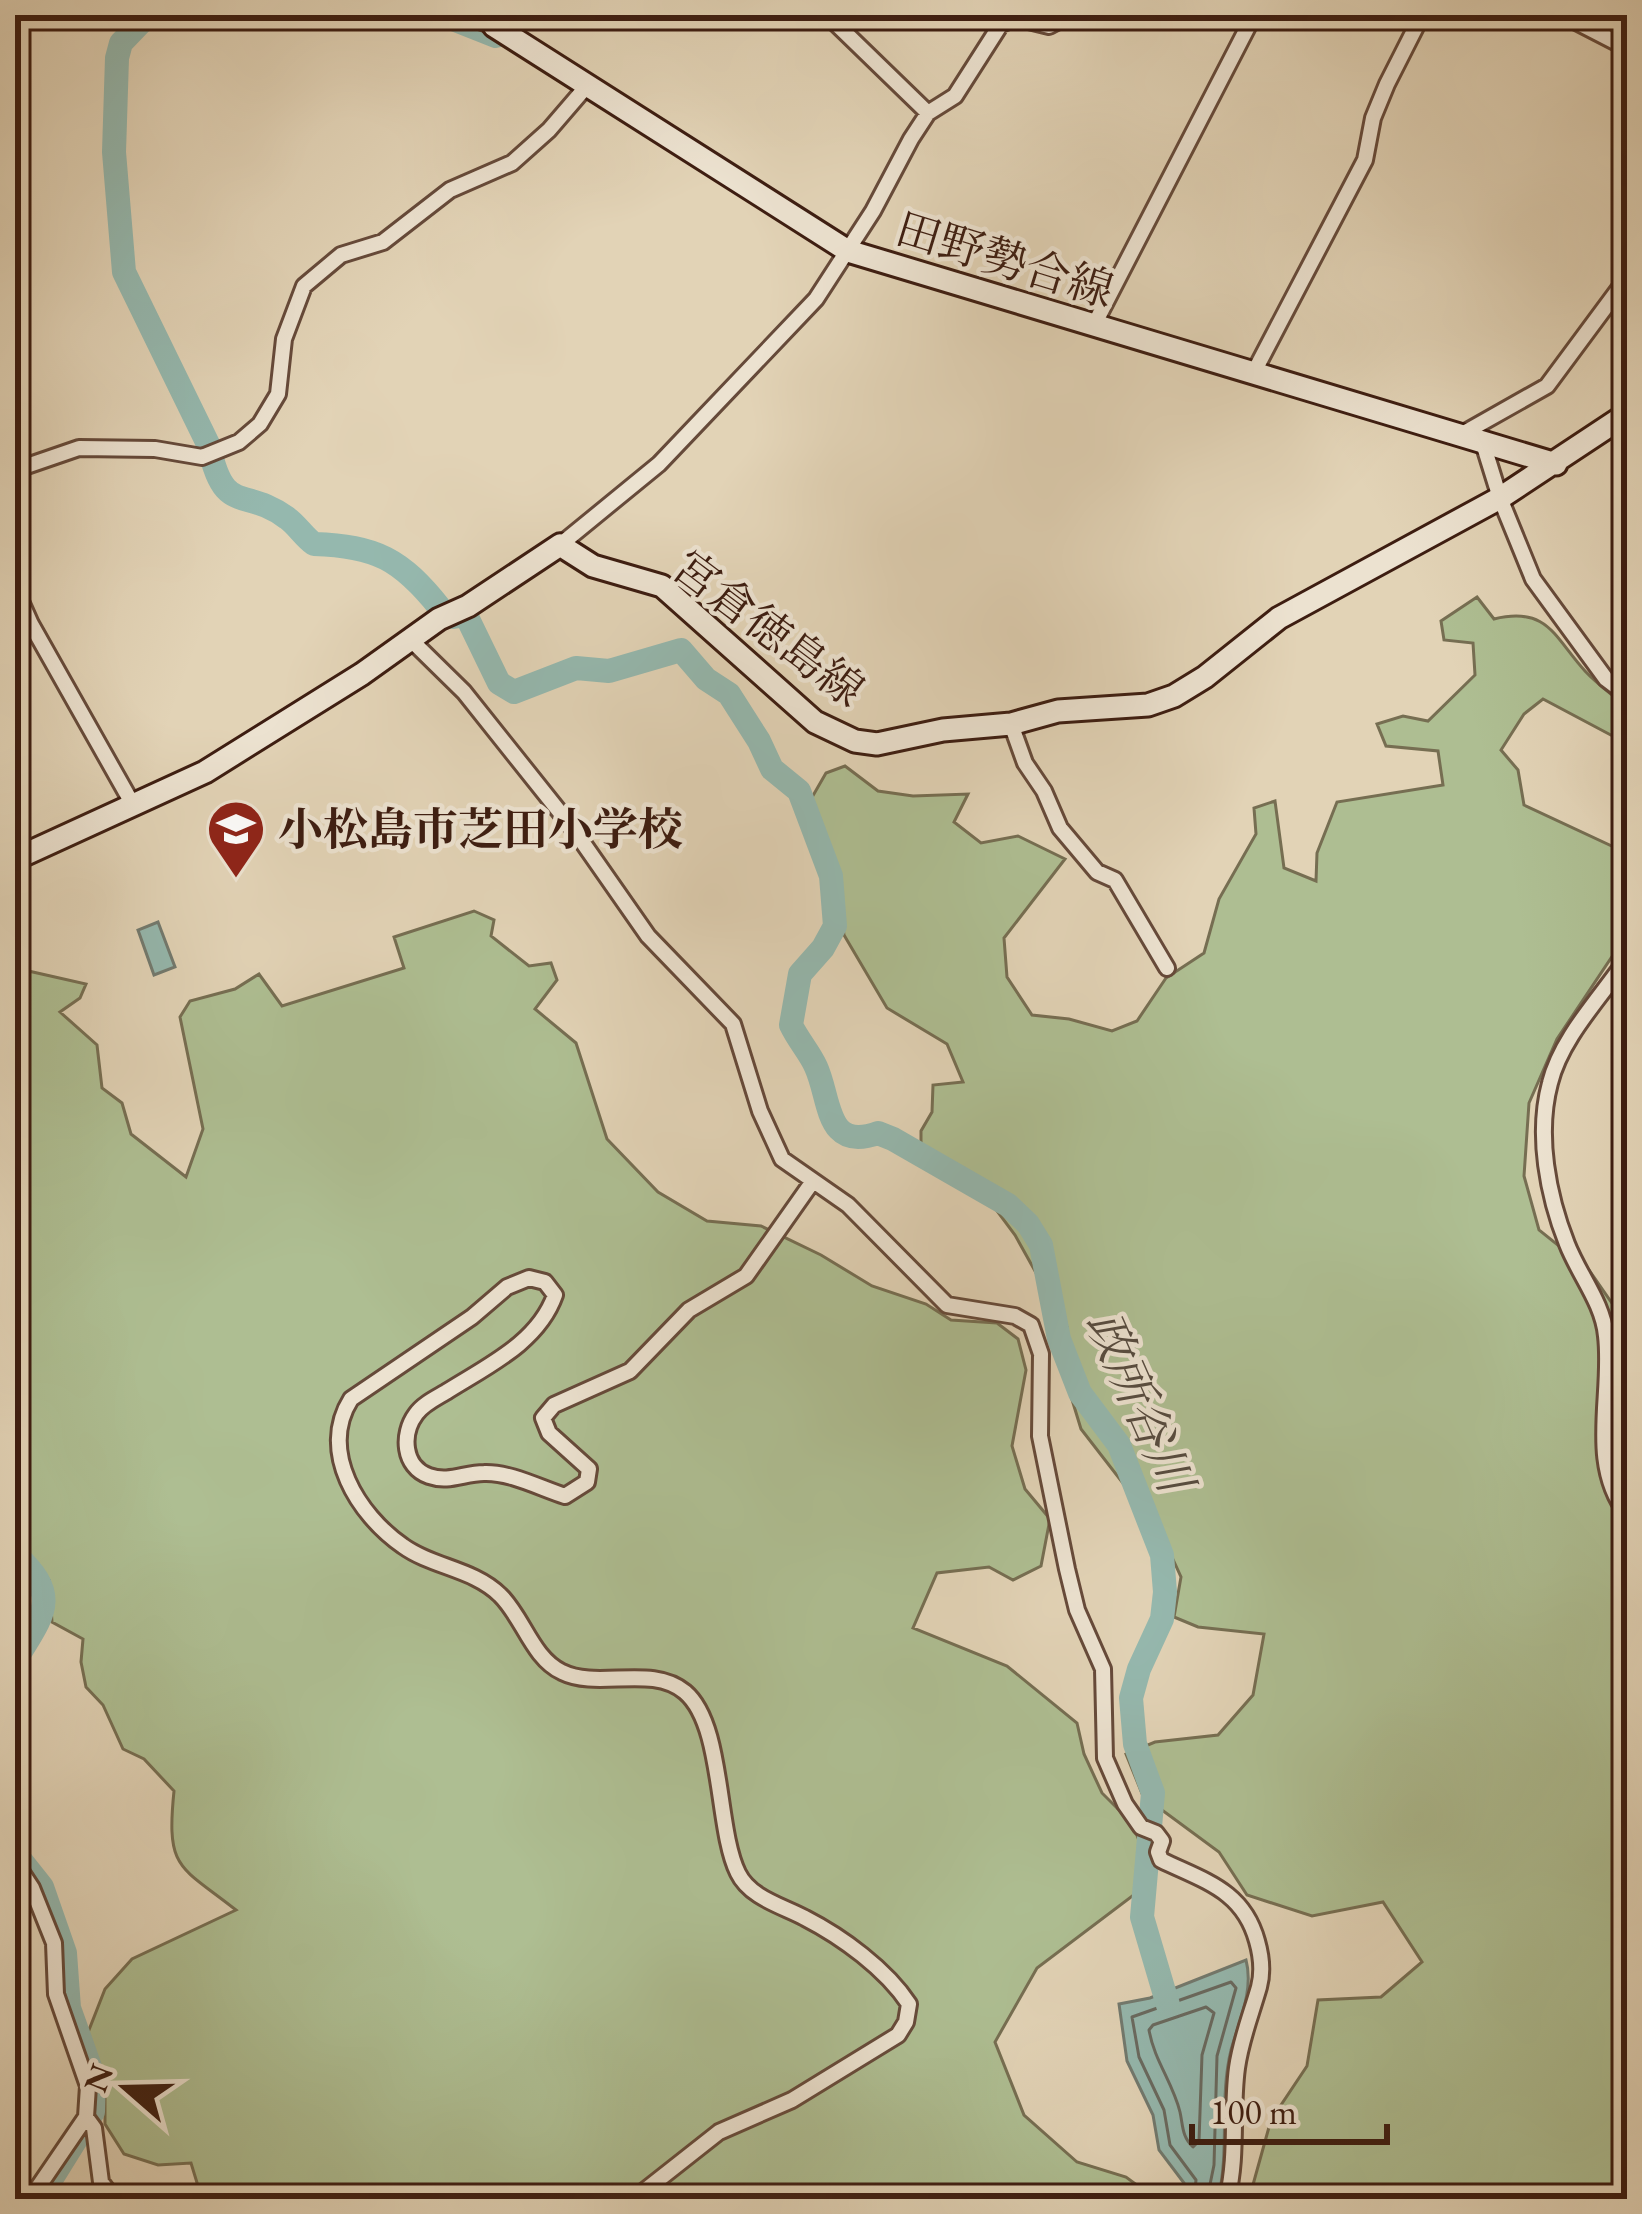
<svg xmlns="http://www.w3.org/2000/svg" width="1642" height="2214" font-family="'EB Garamond','Noto Serif JP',serif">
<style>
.green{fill:#aebe92;stroke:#766e52;stroke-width:3}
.water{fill:#95b8ae;stroke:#727a6f;stroke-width:3}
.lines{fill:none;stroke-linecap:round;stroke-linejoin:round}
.shore{stroke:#696a60;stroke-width:3}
.river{stroke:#95b8ae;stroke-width:24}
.minor-casing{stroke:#664a3a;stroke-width:20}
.secondary-casing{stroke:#3d1d11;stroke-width:27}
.minor{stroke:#ece2d0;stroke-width:14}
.secondary{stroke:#ece2d0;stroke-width:21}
.labels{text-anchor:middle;stroke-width:9;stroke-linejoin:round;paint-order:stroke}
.street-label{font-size:45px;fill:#3d1d11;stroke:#ece2d0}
.poi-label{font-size:45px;font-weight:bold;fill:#3d1d11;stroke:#ece2d0;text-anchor:start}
.water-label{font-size:48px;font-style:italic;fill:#574c40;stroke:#ece2d0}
</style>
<rect width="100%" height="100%" fill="#e2d3b6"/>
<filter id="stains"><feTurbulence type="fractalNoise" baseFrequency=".00167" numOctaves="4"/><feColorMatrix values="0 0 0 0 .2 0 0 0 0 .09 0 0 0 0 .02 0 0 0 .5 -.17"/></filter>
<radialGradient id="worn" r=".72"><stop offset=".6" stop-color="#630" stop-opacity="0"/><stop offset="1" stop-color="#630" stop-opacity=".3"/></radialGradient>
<path class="green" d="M1477,597L1494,619C1548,606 1554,637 1585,671C1596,683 1610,693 1622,703L1624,742L1543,699L1524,714L1501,750L1518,770L1524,805L1618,849L1627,858V934L1557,1039L1529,1103L1524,1176L1539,1230L1589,1270L1627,1325V2199H1249L1271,2120L1307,2066L1318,2000L1381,1997L1422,1962L1383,1902L1312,1916L1247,1895L1219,1852L1143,1796L1126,1754L1155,1742L1218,1735L1253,1695L1264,1634L1198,1627L1174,1617L1181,1577L1160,1531L1081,1429L1063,1370L1067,1327L1040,1280L1015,1235L989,1200L921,1166V1131L932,1112L933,1085L963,1082L947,1044L887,1008L844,935L835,874L807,806L826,773L845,766L878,791L913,796L968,794L954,822L981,843L1018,836L1065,859L1004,938L1007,977L1032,1015L1069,1019L1112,1031L1137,1021L1166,978L1204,953L1219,899L1256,834L1254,808L1275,801L1284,868L1316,881L1317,853L1337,802L1443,785L1438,751L1386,746L1377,724L1403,716L1428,721L1475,675L1473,643L1444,640L1441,621Z
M474,911L494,920L491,936L529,966L551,963L557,980L535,1009L576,1043L607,1139L658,1192L707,1221L761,1226L821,1255L872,1286L926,1304L951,1320L997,1323L1018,1339L1026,1370L1012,1446L1025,1489L1050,1519L1041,1566L1013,1580L989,1567L937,1573L913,1628L1007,1666L1077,1723L1084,1754L1102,1793L1132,1823L1142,1848L1139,1891L1037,1968L995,2042L1024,2115L1077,2162L1126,2177L1145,2191V2199H202L191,2163L158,2165L124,2154L105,2124V2076L87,2035L105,1989L132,1959L236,1910C179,1865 166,1870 174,1791L144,1759L123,1749L103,1705L86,1687L81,1662L83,1639L52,1622L49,1580L15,1537V968L86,984L80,998L60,1012L97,1045L102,1088L122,1103L131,1134L186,1177L203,1129L180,1017L190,1001L235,989L259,974L282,1006L404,968L394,937Z"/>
<path class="water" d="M158,922L175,967L154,975L138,930Z
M1246,1960C1254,1990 1239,2021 1231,2050C1219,2098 1230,2150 1218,2199H1182L1184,2183L1159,2150L1153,2115L1127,2061L1119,2004L1150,1998Z"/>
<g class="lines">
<path class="shore" d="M1206,2007L1214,2013L1202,2055L1199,2141L1193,2147C1182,2137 1183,2126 1180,2112C1173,2083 1154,2060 1149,2030L1153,2025Z
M1194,2199L1196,2180L1170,2145L1164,2110L1139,2057L1132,2017L1231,1982L1236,1988L1217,2056L1214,2165L1207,2199"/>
<path class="river" d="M148,15L121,43L117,58L114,152L124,272L209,446C224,517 244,486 287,518C297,525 304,537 314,544C376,546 401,559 440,608
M443,15L496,36L521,15
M453,617L466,615L499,683L514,692L576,668L609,671L681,650L706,679L729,694L759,741L772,769L799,791L831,876L835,926L823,948L800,974L791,1025C798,1040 810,1053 816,1067C831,1100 825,1152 878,1133L893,1139L1008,1205L1028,1224L1041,1245L1059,1339L1080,1393L1119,1445L1162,1555L1165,1592L1162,1619L1139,1669L1131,1698L1135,1744L1153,1793L1142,1917L1168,2005
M15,1554C62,1597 43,1614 15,1661
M15,1853L42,1887L65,1953L69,2008L94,2078L93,2112L39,2199"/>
<g class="minor-casing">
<path id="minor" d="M462,15L494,26
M827,15L928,113
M1563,15L1627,48
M1093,327L1254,15
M1254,372L1365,160L1373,118L1387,84L1422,15
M1462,434L1547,386L1627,278
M1482,440L1500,498L1533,579L1606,679L1627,695
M15,470L79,448L155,449L202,457L239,442L260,424L278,394L284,339L304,286L341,255L383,242L450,190L512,163L549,130L586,87
M560,545L659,464L816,299L873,211L911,139L928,113L955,96L1001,24L1016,18L1049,26L1070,15
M15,588L31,624L132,803
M410,639L464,692L574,830L648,936L733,1024L760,1111L782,1159L848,1205L947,1305L1015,1316L1031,1325L1041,1354L1040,1436L1067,1569L1077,1610L1103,1669L1105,1758L1125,1804L1141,1827L1156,1833L1162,1841L1158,1852L1161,1860C1204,1881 1243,1890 1257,1941C1261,1955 1263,1972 1259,1987C1251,2015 1241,2039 1237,2068C1231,2112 1238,2155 1227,2199
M1011,724L1025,763L1044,791L1060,828L1097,872L1115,880L1167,968
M1627,959C1601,997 1561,1038 1550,1083C1536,1135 1548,1196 1567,1244C1579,1275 1603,1303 1606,1336C1613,1395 1587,1462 1627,1514
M15,1862L32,1888L54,1943L56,1994L88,2086L86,2117L30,2199
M86,2117L94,2128L101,2182L114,2199
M634,2199L719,2132L792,2100L898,2035L906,2022L909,2004C886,1969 842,1937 805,1918C783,1906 750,1898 738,1873C716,1829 724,1725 685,1692C652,1664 598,1690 562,1672C532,1658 523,1617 500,1595C474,1569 432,1567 403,1546C358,1515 318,1451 351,1399L472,1317L507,1287L529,1278L545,1282L555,1295C538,1343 487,1366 446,1392C436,1398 423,1404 416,1414C401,1434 403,1467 429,1476C449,1483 464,1473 484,1473C510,1472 540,1488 565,1496L587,1482L589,1469L549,1433L543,1418L554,1405L630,1371L689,1310L746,1276L813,1181"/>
</g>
<g class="secondary-casing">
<path id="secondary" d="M506,15L494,26L848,251L1556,464
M15,859L205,772L362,674L439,619L468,606L560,545L593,566L662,586L815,722L855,741L877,744L943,730L1011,724L1058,711L1148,705L1174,696L1205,677L1279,618L1500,498L1627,414"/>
</g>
<use href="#minor" class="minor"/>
<use href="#secondary" class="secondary"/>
</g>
<defs>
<g id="school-pin" transform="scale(3)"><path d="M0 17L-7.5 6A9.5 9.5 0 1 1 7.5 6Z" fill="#8f2418" stroke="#ece2d0"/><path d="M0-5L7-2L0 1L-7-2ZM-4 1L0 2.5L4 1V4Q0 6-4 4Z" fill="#fff"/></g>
</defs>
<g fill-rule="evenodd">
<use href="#school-pin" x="236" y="829"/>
</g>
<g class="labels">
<g class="street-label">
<text transform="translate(1005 259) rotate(17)" y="16">田野勢合線</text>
<text transform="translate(769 628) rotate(37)" y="16">宮倉徳島線</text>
</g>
<g class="poi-label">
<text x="278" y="845">小松島市芝田小学校</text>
</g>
<g class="water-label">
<text transform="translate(1140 1401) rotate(66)" y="17">政所谷川</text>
</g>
</g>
<rect width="1642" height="2214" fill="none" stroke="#e2d3b6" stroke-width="60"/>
<rect x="18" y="18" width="1606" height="2178" fill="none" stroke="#3d1d11" stroke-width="6"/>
<rect x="30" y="30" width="1582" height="2154" fill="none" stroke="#3d1d11" stroke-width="3"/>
<g transform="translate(126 2088) rotate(290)" stroke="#ece2d0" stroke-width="9" paint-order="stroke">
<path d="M0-9L21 45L0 30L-21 45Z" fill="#3d1d11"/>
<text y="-18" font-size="33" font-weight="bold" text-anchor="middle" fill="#3d1d11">N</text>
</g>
<path d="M1192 2124v18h195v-18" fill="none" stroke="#3d1d11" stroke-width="6"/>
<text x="1210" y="2124" font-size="36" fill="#3d1d11" stroke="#ece2d0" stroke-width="9" paint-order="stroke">100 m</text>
<rect width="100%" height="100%" filter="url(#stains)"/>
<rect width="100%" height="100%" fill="url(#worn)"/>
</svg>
